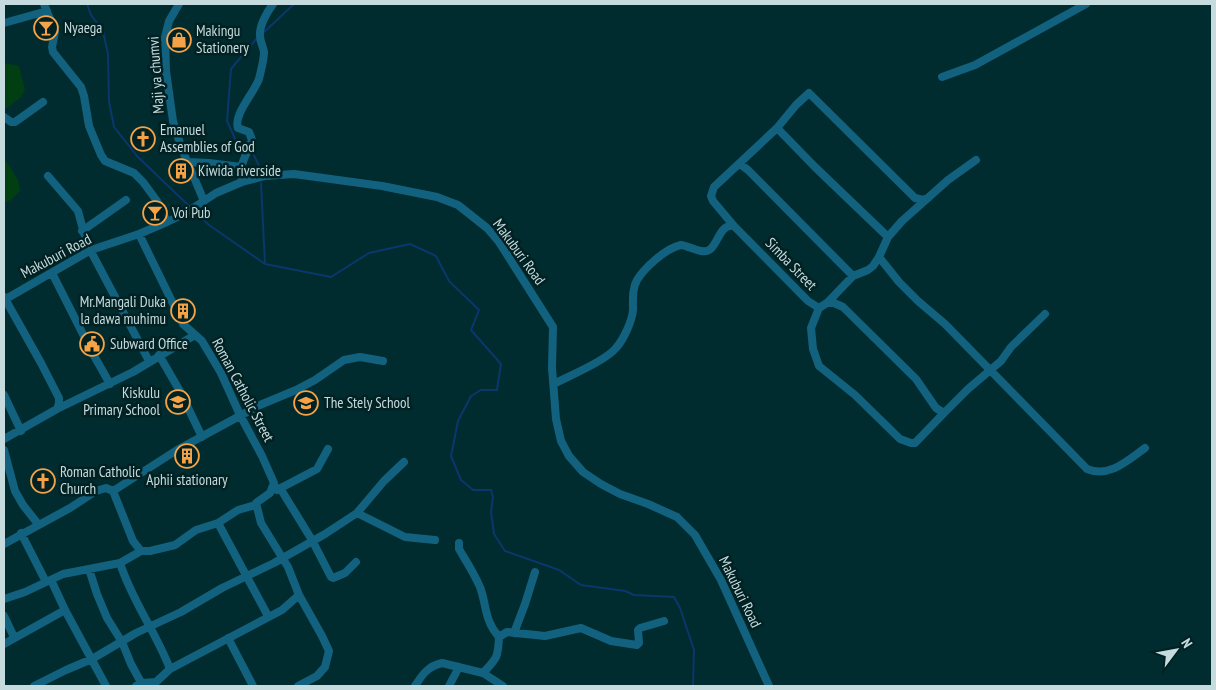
<svg xmlns="http://www.w3.org/2000/svg" width="1216" height="690" font-family="'PT Sans Narrow',sans-serif">
<style>
.green{fill:#013e12}
.lines{fill:none;stroke-linecap:round;stroke-linejoin:round}
.stream{stroke:#0a376c;stroke-width:2}
.minor{stroke:#12627f;stroke-width:8}
.labels{text-anchor:middle;stroke-width:5;stroke-linejoin:round;paint-order:stroke}
.poi-label{font-size:15px;fill:#c6dbdd;stroke:#012123;text-anchor:start}
.street-label{font-size:15px;fill:#c6dbdd;stroke:#012123}
</style>
<rect width="100%" height="100%" fill="#002c2f"/>
<path class="green" d="M4,63L19,66L25,90L21,97L4,110Z
M4,158L18,180L20,191L11,200L4,203Z"/>
<g class="lines">
<path class="stream" d="M87,4L91,15L103,31L108,54L109,102L114,127L137,156L190,207
M263,33L294,4
M247,146L237,143L227,121L231,69L257,38
M252,151L259,166
M261,183L265,264
M194,211L209,225L265,264L331,277L369,253L410,244L436,256L449,281L479,310L471,330L501,364L497,390H481L471,396L458,421L451,456L461,480L473,490H491L493,497L491,512L494,534L505,551L559,570L581,585L625,591L634,595L674,597L680,608L694,650L693,686"/>
<path class="minor" d="M44,4L55,32L52,47L53,52L81,87L84,96L89,126L101,155L105,161L134,173L143,182L157,201L167,222
M179,4L169,21L165,37L166,71L171,107L173,121L181,147L204,201
M4,23L47,11
M942,77L975,65L1086,4
M4,117L11,122H15L43,102
M777,128L815,167L888,237
M187,162L209,163L241,167
M740,164L748,170L853,276
M48,176L78,211L87,244L149,361
M242,182C238,163 247,156 252,140L249,132L238,128C233,115 254,93 259,79C261,70 264,60 264,52C263,46 260,42 260,36C259,26 267,12 273,4
M734,226L713,201L711,196L714,187L777,128L796,105L809,93L915,198L923,200L928,198
M82,231L126,200
M139,234L183,324L202,341L221,373L240,415L262,456L274,483L270,493L256,503L261,523L288,567L299,595L322,636L329,651L325,667L317,676L298,686
M879,257L899,282L918,301L945,324L1087,469C1109,478 1127,461 1145,448
M52,273L93,354L110,384
M4,300L91,250L139,234L167,222L184,214L216,193L242,182L265,176L294,174L382,186L437,197L458,205L487,228L499,242L553,327L552,368L556,419L561,441L569,456L583,472L601,484L620,494L648,504L677,517L695,535L721,580L769,686
M827,303H834L843,307L916,379L936,408L944,413L968,389L1001,361L1011,347L1045,314
M819,308L811,328L813,349L819,366L855,395L900,439L911,443H915L944,413
M159,355L181,393L202,437
M554,384C571,375 605,361 616,348C624,339 632,321 633,310C633,299 632,289 637,280C642,272 648,266 655,260C662,254 672,247 681,245C688,246 695,250 701,251C719,255 716,223 734,226L808,301L819,308L827,303L853,276L868,270L873,266L879,257L888,237L902,221L948,180L976,160
M4,395L21,431
M57,409L133,372L195,335
M4,439L57,409L59,403V398L41,363L4,297
M4,450L15,491L23,505L38,524
M280,488L312,540L331,577L333,578L345,573L356,562
M277,490L317,469L328,449
M113,491L177,450L260,405L296,390L315,380L344,360L360,357L383,361
M357,513L405,537L435,540
M218,523L268,616
M21,533L46,582
M459,543V549C466,561 474,573 480,587C487,606 484,620 499,637
M4,544L70,508L96,491L106,488L113,491L133,541L141,551H150L175,545L196,530L218,523L238,510L255,505
M120,563C132,601 156,632 170,669
M89,569L97,594L107,618L122,642L131,664L143,686
M51,580L65,610L106,686
M4,599L25,592L63,574L120,563L141,551
M4,616L14,637
M514,633L525,604L535,572
M228,638L253,686
M4,644L65,610
M483,673C497,658 498,658 499,637L507,632L545,636L581,628L611,641L637,645L639,643L638,630L640,628L664,621
M34,686L66,670L92,659L136,633L181,612L222,588L274,563L325,534L357,513L384,481L404,462
M136,686L141,683L156,682L170,669L282,610L299,595
M415,686C422,675 428,666 442,663L483,673L503,686
M449,686L459,667"/>
</g>
<defs>
<g id="bar-ring" transform="scale(1.25)"><circle r="9.5" fill="#012123" stroke="#f5a346" stroke-width="1.5"/><path d="M-6-5H6L.8 .8V4.5H3.5V6h-7V4.5H-.8V.8Z" fill="#f5a346"/></g>
<g id="shop-ring" transform="scale(1.25)"><circle r="9.5" fill="#012123" stroke="#f5a346" stroke-width="1.5"/><path d="M-5-2.5h2.3a2.7 3.5 0 0 1 5.4 0H5L5.5 6h-11ZM-1.5-2.5h3a1.5 2.3 0 0 0-3 0Z" fill="#f5a346"/></g>
<g id="church-ring" transform="scale(1.25)"><circle r="9.5" fill="#012123" stroke="#f5a346" stroke-width="1.5"/><path d="M-1.2-6h2.4v3.5h3.3v2.4h-3.3V6h-2.4V-.1h-3.3v-2.4h3.3Z" fill="#f5a346"/></g>
<g id="building-ring" transform="scale(1.25)"><circle r="9.5" fill="#012123" stroke="#f5a346" stroke-width="1.5"/><path d="M-4-6H4V6H1V3H-1V6H-4ZM-2.5-4.3h1.7v1.8h-1.7ZM.8-4.3h1.7v1.8H.8ZM-2.5-1h1.7V.8h-1.7ZM.8-1h1.7V.8H.8Z" fill="#f5a346"/></g>
<g id="civic-ring" transform="scale(1.25)"><circle r="9.5" fill="#012123" stroke="#f5a346" stroke-width="1.5"/><path d="M-.6-6.5H3V-4.5H.6V-3L4-1V1h2V6H-6V1h2V-1L-.6-3ZM-1.2 2.5V6h2.4V2.5Z" fill="#f5a346"/></g>
<g id="school-ring" transform="scale(1.25)"><circle r="9.5" fill="#012123" stroke="#f5a346" stroke-width="1.5"/><path d="M0-5L7-2L0 1L-7-2ZM-4 1L0 2.5L4 1V4Q0 6-4 4Z" fill="#f5a346"/></g>
</defs>
<g fill-rule="evenodd">
<use href="#bar-ring" x="46" y="28"/>
<use href="#shop-ring" x="179" y="40"/>
<use href="#church-ring" x="143" y="139"/>
<use href="#building-ring" x="181" y="171"/>
<use href="#bar-ring" x="155" y="213"/>
<use href="#building-ring" x="183" y="311"/>
<use href="#civic-ring" x="92" y="344"/>
<use href="#school-ring" x="178" y="402"/>
<use href="#school-ring" x="306" y="403"/>
<use href="#building-ring" x="187" y="456"/>
<use href="#church-ring" x="43" y="481"/>
</g>
<g class="labels">
<g class="poi-label">
<text x="64" y="33">Nyaega</text>
<text x="196" y="36">Makingu<tspan x="196" dy="17">Stationery</tspan></text>
<text x="160" y="135">Emanuel<tspan x="160" dy="17">Assemblies of God</tspan></text>
<text x="198" y="176">Kiwida riverside</text>
<text x="172" y="218">Voi Pub</text>
<text x="166" y="307" text-anchor="end">Mr.Mangali Duka<tspan x="166" dy="17">la dawa muhimu</tspan></text>
<text x="110" y="349">Subward Office</text>
<text x="160" y="398" text-anchor="end">Kiskulu<tspan x="160" dy="17">Primary School</tspan></text>
<text x="324" y="408">The Stely School</text>
<text x="60" y="477">Roman Catholic<tspan x="60" dy="17">Church</tspan></text>
<text x="187" y="485" text-anchor="middle">Aphii stationary</text>
</g>
<g class="street-label">
<text transform="translate(156 75) rotate(-94)" y="5">Maji ya chumvi</text>
<text transform="translate(519 252) rotate(54)" y="5">Makuburi Road</text>
<text transform="translate(56 256) rotate(-28)" y="5">Makuburi Road</text>
<text transform="translate(791 264) rotate(46)" y="5">Simba Street</text>
<text transform="translate(243 390) rotate(62)" y="5">Roman Catholic Street</text>
<text transform="translate(740 592) rotate(64)" y="5">Makuburi Road</text>
</g>
</g>
<rect width="1216" height="690" fill="none" stroke="#c6dbdd" stroke-width="10"/>
<g transform="translate(1176 650) rotate(58)" stroke="#012123" stroke-width="4" paint-order="stroke">
<path d="M0-4L9 19L0 12L-9 19Z" fill="#c6dbdd"/>
<text y="-8" font-size="14" font-weight="bold" text-anchor="middle" fill="#c6dbdd">N</text>
</g>
</svg>
